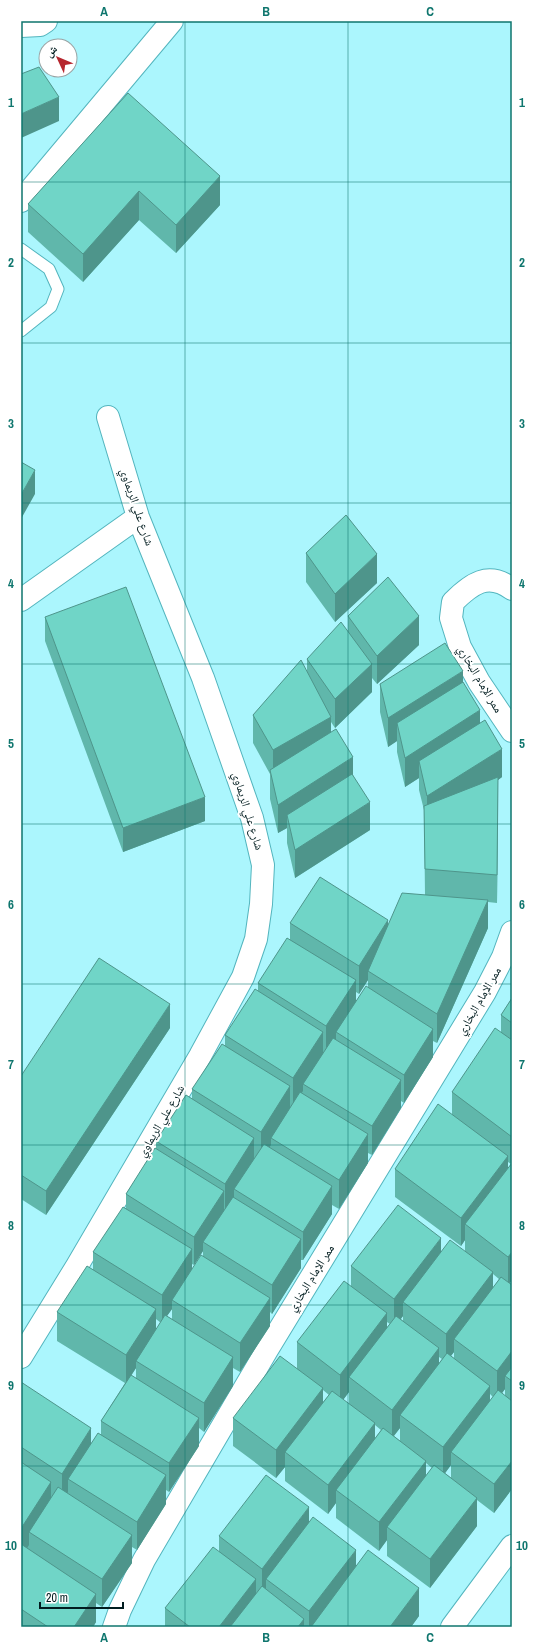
<svg xmlns="http://www.w3.org/2000/svg" width="533" height="1648" font-family="'Archivo Narrow','Noto Naskh Arabic',sans-serif">
<style>
.lines{fill:none;stroke-linecap:round;stroke-linejoin:round}
.lane-casing{stroke:#53b5be;stroke-width:13}
.street-casing{stroke:#53b5be;stroke-width:24}
.lane{stroke:#fff;stroke-width:11}
.street{stroke:#fff;stroke-width:22}
.wall{fill:#60b7ab;fill-rule:evenodd}
.shaded-wall{fill:#4e958b}
.building{fill:#70d5c7;stroke:#4e958b}
.grid{fill:none;stroke:#0f766e;stroke-width:1;stroke-opacity:0.55}
.labels{text-anchor:middle;stroke-width:4;stroke-linejoin:round;paint-order:stroke}
.street-label{font-size:12px;fill:#001c1f;stroke:#fff}
.neatline{fill:none;stroke:#0f766e;stroke-width:1.5}
.grid-label{font-size:13px;text-anchor:middle;font-weight:bold;fill:#0f766e}
</style>
<rect width="100%" height="100%" fill="#abf6fd"/>
<g class="lines">
<g class="lane-casing">
<path id="lane" d="M21,249L49,269L58,289L51,307L21,331"/>
</g>
<g class="street-casing">
<path id="street" d="M21,26L40,25L46,21
M21,201L172,21
M512,589C488,571 471,584 453,602L451,618L460,647L479,682L512,731
M21,600L138,517
M21,1357L77,1266L200,1056L243,977L256,939L261,904L263,865L252,818L203,678L138,517L108,417
M114,1627L120,1610L144,1560L267,1350L485,992L503,957L512,932
M452,1627L512,1546"/>
</g>
<use href="#lane" class="lane"/>
<use href="#street" class="street"/>
</g>
<path class="wall" d="M128,93L220,205L176,253L139,220L83,282L28,232V204Z
M306,553L377,583L335,622L306,582Z
M348,616L419,645L377,684L372,678V692L335,728L331,722V732L353,775L370,830L295,878L287,843V828L278,833L270,799V774L253,743V715L307,670V659L348,632Z
M45,617L205,821L123,852L45,641Z
M463,683L480,723L502,777L498,780L497,903L488,902V928L437,1043L433,1041V1057L404,1103L401,1101V1108L372,1155L368,1153V1163L339,1209L332,1205V1214L303,1260H301V1268L272,1314L270,1312V1326L240,1372L233,1368V1386L204,1432L199,1428V1446L169,1492L166,1490V1504L137,1550L132,1547V1563L102,1607L96,1603V1622L93,1627H21V1382L91,1444L101,1435V1421L125,1383L57,1341V1312L93,1270V1252L126,1208V1194L156,1149V1141L192,1099V1089L225,1045V1035L258,991V983L290,939V923L388,926L425,895L424,810L419,790V778L405,787L397,752V741L388,747L380,712V684ZM368,980V988L356,1001V992L359,994ZM203,1251V1256L192,1270V1264L194,1265ZM172,1309V1319L167,1316ZM156,1319L161,1323L156,1330ZM136,1368V1378L131,1376Z
M512,998V1280L510,1283L512,1285V1489L494,1513L477,1500V1526L430,1588L387,1556V1540L379,1551L336,1518V1503L328,1514L285,1481V1467L276,1478L233,1446V1418L297,1369V1342L351,1286V1266L441,1251H465V1240L461,1246L395,1197V1169L452,1115V1092L501,1032V1015ZM508,1162L511,1164L508,1168ZM493,1274L499,1279L493,1288ZM403,1316V1321L401,1319ZM387,1322L390,1324L387,1327ZM454,1352V1358L451,1356ZM439,1357L442,1359L439,1363ZM505,1389V1396L502,1393ZM323,1390L329,1395L323,1402ZM349,1392V1404L343,1400ZM490,1394L493,1397L490,1401ZM375,1425L381,1430L375,1438ZM400,1428V1441L394,1436ZM426,1463L432,1468L426,1476ZM451,1465V1478L445,1473Z
M170,1028L46,1215L21,1199V1076Z
M309,1523L356,1566L419,1616L411,1627H165V1608L219,1552V1536Z"/>
<path class="shaded-wall" d="M59,97V121L21,138V114Z
M220,176V205L176,253V225Z
M139,191V220L83,282V254Z
M35,470V494L21,519V495Z
M377,554V583L335,622V594Z
M419,616V645L377,684V656Z
M372,664V692L335,728V699Z
M463,671V699L397,723V741L388,747V718Z
M480,710V739L419,761V778L405,787V758Z
M331,717V745L273,778V750Z
M502,749V777L498,780L497,903V875L427,825V796Z
M353,757V786L287,815V828L278,833V805Z
M205,797V821L123,852V828Z
M370,802V830L295,878V850Z
M488,900V928L437,1043V1014Z
M388,920V948L368,971V980L359,994V966Z
M356,980V1009L336,1032V1039L326,1054V1026Z
M170,1004V1028L46,1215V1191Z
M433,1029V1057L404,1103V1075Z
M323,1032V1060L303,1084V1091L293,1106V1078Z
M401,1080V1108L372,1155V1126Z
M290,1086V1114L271,1138V1145L261,1160V1132Z
M368,1134V1163L339,1209V1180Z
M254,1138V1166L234,1189V1197L225,1212V1184Z
M508,1156V1185L465,1224V1240L461,1246V1218Z
M332,1186V1214L303,1260V1232Z
M224,1191V1219L203,1242V1251L194,1265V1237Z
M441,1238V1266L403,1302V1316L394,1327V1299Z
M301,1239V1268L272,1314V1285Z
M192,1249V1278L172,1300V1309L162,1323V1295Z
M512,1252V1280L508,1285V1257Z
M493,1272V1301L454,1339V1352L446,1362V1334Z
M270,1298V1326L240,1372V1343Z
M156,1309V1337L136,1361V1368L126,1383V1355Z
M387,1313V1342L349,1377V1392L340,1404V1375Z
M439,1348V1377L400,1415V1428L392,1438V1410Z
M512,1351V1380L505,1376V1389L497,1400V1371Z
M233,1357V1386L204,1432V1403Z
M490,1386V1414L451,1452V1465L443,1476V1447Z
M323,1388V1417L285,1452V1467L276,1478V1450Z
M199,1418V1446L169,1492V1463Z
M375,1423V1452L336,1490V1503L328,1514V1485Z
M91,1428V1457L68,1479V1492L62,1502V1474Z
M426,1461V1489L387,1527V1540L379,1551V1522Z
M512,1461V1489L494,1513V1484Z
M166,1475V1504L137,1550V1522Z
M51,1482V1510L29,1532V1545L22,1556V1527Z
M477,1498V1526L430,1588V1559Z
M309,1507V1536L266,1579V1591L262,1597V1569Z
M132,1535V1563L102,1607V1579Z
M356,1550V1578L319,1627H309V1611Z
M256,1579V1608L241,1627H219Z
M419,1588V1616L411,1627H390Z
M96,1594V1622L93,1627H74Z
M304,1619V1627H298Z"/>
<path class="building" d="M39,67L59,97L21,114V74Z
M128,93L220,176L176,225L139,191L83,254L28,204Z
M21,462L35,470L21,495Z
M346,515L377,554L335,594L306,553Z
M388,577L419,616L377,656L348,616Z
M126,587L205,797L123,828L45,617Z
M341,622L372,664L335,699L307,659Z
M445,643L463,671L388,718L380,684Z
M301,660L331,717L273,750L253,715Z
M463,682L480,710L405,758L397,723Z
M485,720L502,749L427,796L419,761Z
M336,729L353,757L278,805L270,770Z
M352,774L370,802L295,850L287,815Z
M498,777L497,875L425,869L424,806Z
M320,877L388,920L359,966L290,923Z
M402,893L488,900L437,1014L368,971Z
M287,938L356,980L326,1026L258,983Z
M99,958L170,1004L46,1191L21,1175V1076Z
M366,986L433,1029L404,1075L336,1032Z
M255,989L323,1032L293,1078L225,1035Z
M512,998V1023L501,1015Z
M495,1028L512,1040V1137L452,1092Z
M333,1038L401,1080L372,1126L303,1084Z
M222,1044L290,1086L261,1132L192,1089Z
M300,1092L368,1134L339,1180L271,1138Z
M186,1095L254,1138L225,1184L156,1141Z
M438,1104L508,1156L461,1218L395,1169Z
M264,1144L332,1186L303,1232L234,1189Z
M155,1148L224,1191L194,1237L126,1194Z
M512,1163V1252L508,1257L465,1224Z
M233,1197L301,1239L272,1285L203,1242Z
M398,1205L441,1238L394,1299L351,1266Z
M123,1207L192,1249L162,1295L93,1252Z
M450,1240L493,1272L446,1334L403,1302Z
M201,1255L270,1298L240,1343L172,1300Z
M87,1266L156,1309L126,1355L57,1312Z
M501,1277L512,1285V1351L497,1371L454,1339Z
M344,1281L387,1313L340,1375L297,1342Z
M165,1315L233,1357L204,1403L136,1361Z
M396,1316L439,1348L392,1410L349,1377Z
M447,1353L490,1386L443,1447L400,1415Z
M280,1356L323,1388L276,1450L233,1418Z
M512,1367V1381L505,1376Z
M131,1375L199,1418L169,1463L101,1421Z
M21,1382L91,1428L62,1474L21,1447Z
M498,1390L512,1401V1461L494,1484L451,1452Z
M332,1391L375,1423L328,1485L285,1452Z
M383,1428L426,1461L379,1522L336,1490Z
M98,1433L166,1475L137,1522L68,1479Z
M21,1462L51,1482L22,1527H21Z
M434,1465L477,1498L430,1559L387,1527Z
M266,1475L309,1507L262,1569L219,1536Z
M58,1487L132,1535L102,1579L29,1532Z
M313,1517L356,1550L309,1611L266,1579Z
M21,1544L96,1594L74,1627H48L21,1609Z
M213,1547L256,1579L219,1627H190L165,1608Z
M368,1550L419,1588L390,1627H311Z
M262,1586L304,1619L298,1627H230Z"/>
<path class="grid" d="M185,21V1627M348,21V1627M21,182H512M21,343H512M21,503H512M21,664H512M21,824H512M21,984H512M21,1145H512M21,1305H512M21,1466H512"/>
<g class="labels">
<g class="street-label">
<text transform="translate(137 507) rotate(71)" y="4">شارع علي الريماوي</text>
<text transform="translate(480 679) rotate(59)" y="4">ممر الإمام البخاري</text>
<text transform="translate(248 811) rotate(73)" y="4">شارع علي الريماوي</text>
<text transform="translate(479 1001) rotate(-60)" y="4">ممر الإمام البخاري</text>
<text transform="translate(161 1121) rotate(-60)" y="4">شارع علي الريماوي</text>
<text transform="translate(311 1278) rotate(-58)" y="4">ممر الإمام البخاري</text>
</g>
</g>
<rect width="533" height="1648" fill="none" stroke="#ffffff" stroke-width="44"/>
<g transform="translate(58 58) rotate(314)"><circle r="19" fill="#ffffff" stroke="#99a4a5"/>
<path d="M0-3L7 15L0 10L-7 15Z" fill="#b6262e"/>
<text y="-6" font-size="11" font-weight="bold" text-anchor="middle" fill="#001c1f">ش</text>
</g>
<path d="M40 1602v6h83v-6" fill="none" stroke="#001c1f" stroke-width="2"/>
<text x="46" y="1602" font-size="12" fill="#001c1f" stroke="#ffffff" stroke-width="3" paint-order="stroke">20 m</text>
<rect x="22" y="22" width="489" height="1604" class="neatline"/>
<g class="grid-label">
<text x="104" y="16">A</text>
<text x="266" y="16">B</text>
<text x="430" y="16">C</text>
<text x="11" y="107">1</text>
<text x="522" y="107">1</text>
<text x="11" y="267">2</text>
<text x="522" y="267">2</text>
<text x="11" y="428">3</text>
<text x="522" y="428">3</text>
<text x="11" y="588">4</text>
<text x="522" y="588">4</text>
<text x="11" y="748">5</text>
<text x="522" y="748">5</text>
<text x="11" y="909">6</text>
<text x="522" y="909">6</text>
<text x="11" y="1069">7</text>
<text x="522" y="1069">7</text>
<text x="11" y="1230">8</text>
<text x="522" y="1230">8</text>
<text x="11" y="1390">9</text>
<text x="522" y="1390">9</text>
<text x="11" y="1550">10</text>
<text x="522" y="1550">10</text>
<text x="104" y="1642">A</text>
<text x="266" y="1642">B</text>
<text x="430" y="1642">C</text>
</g>
</svg>
